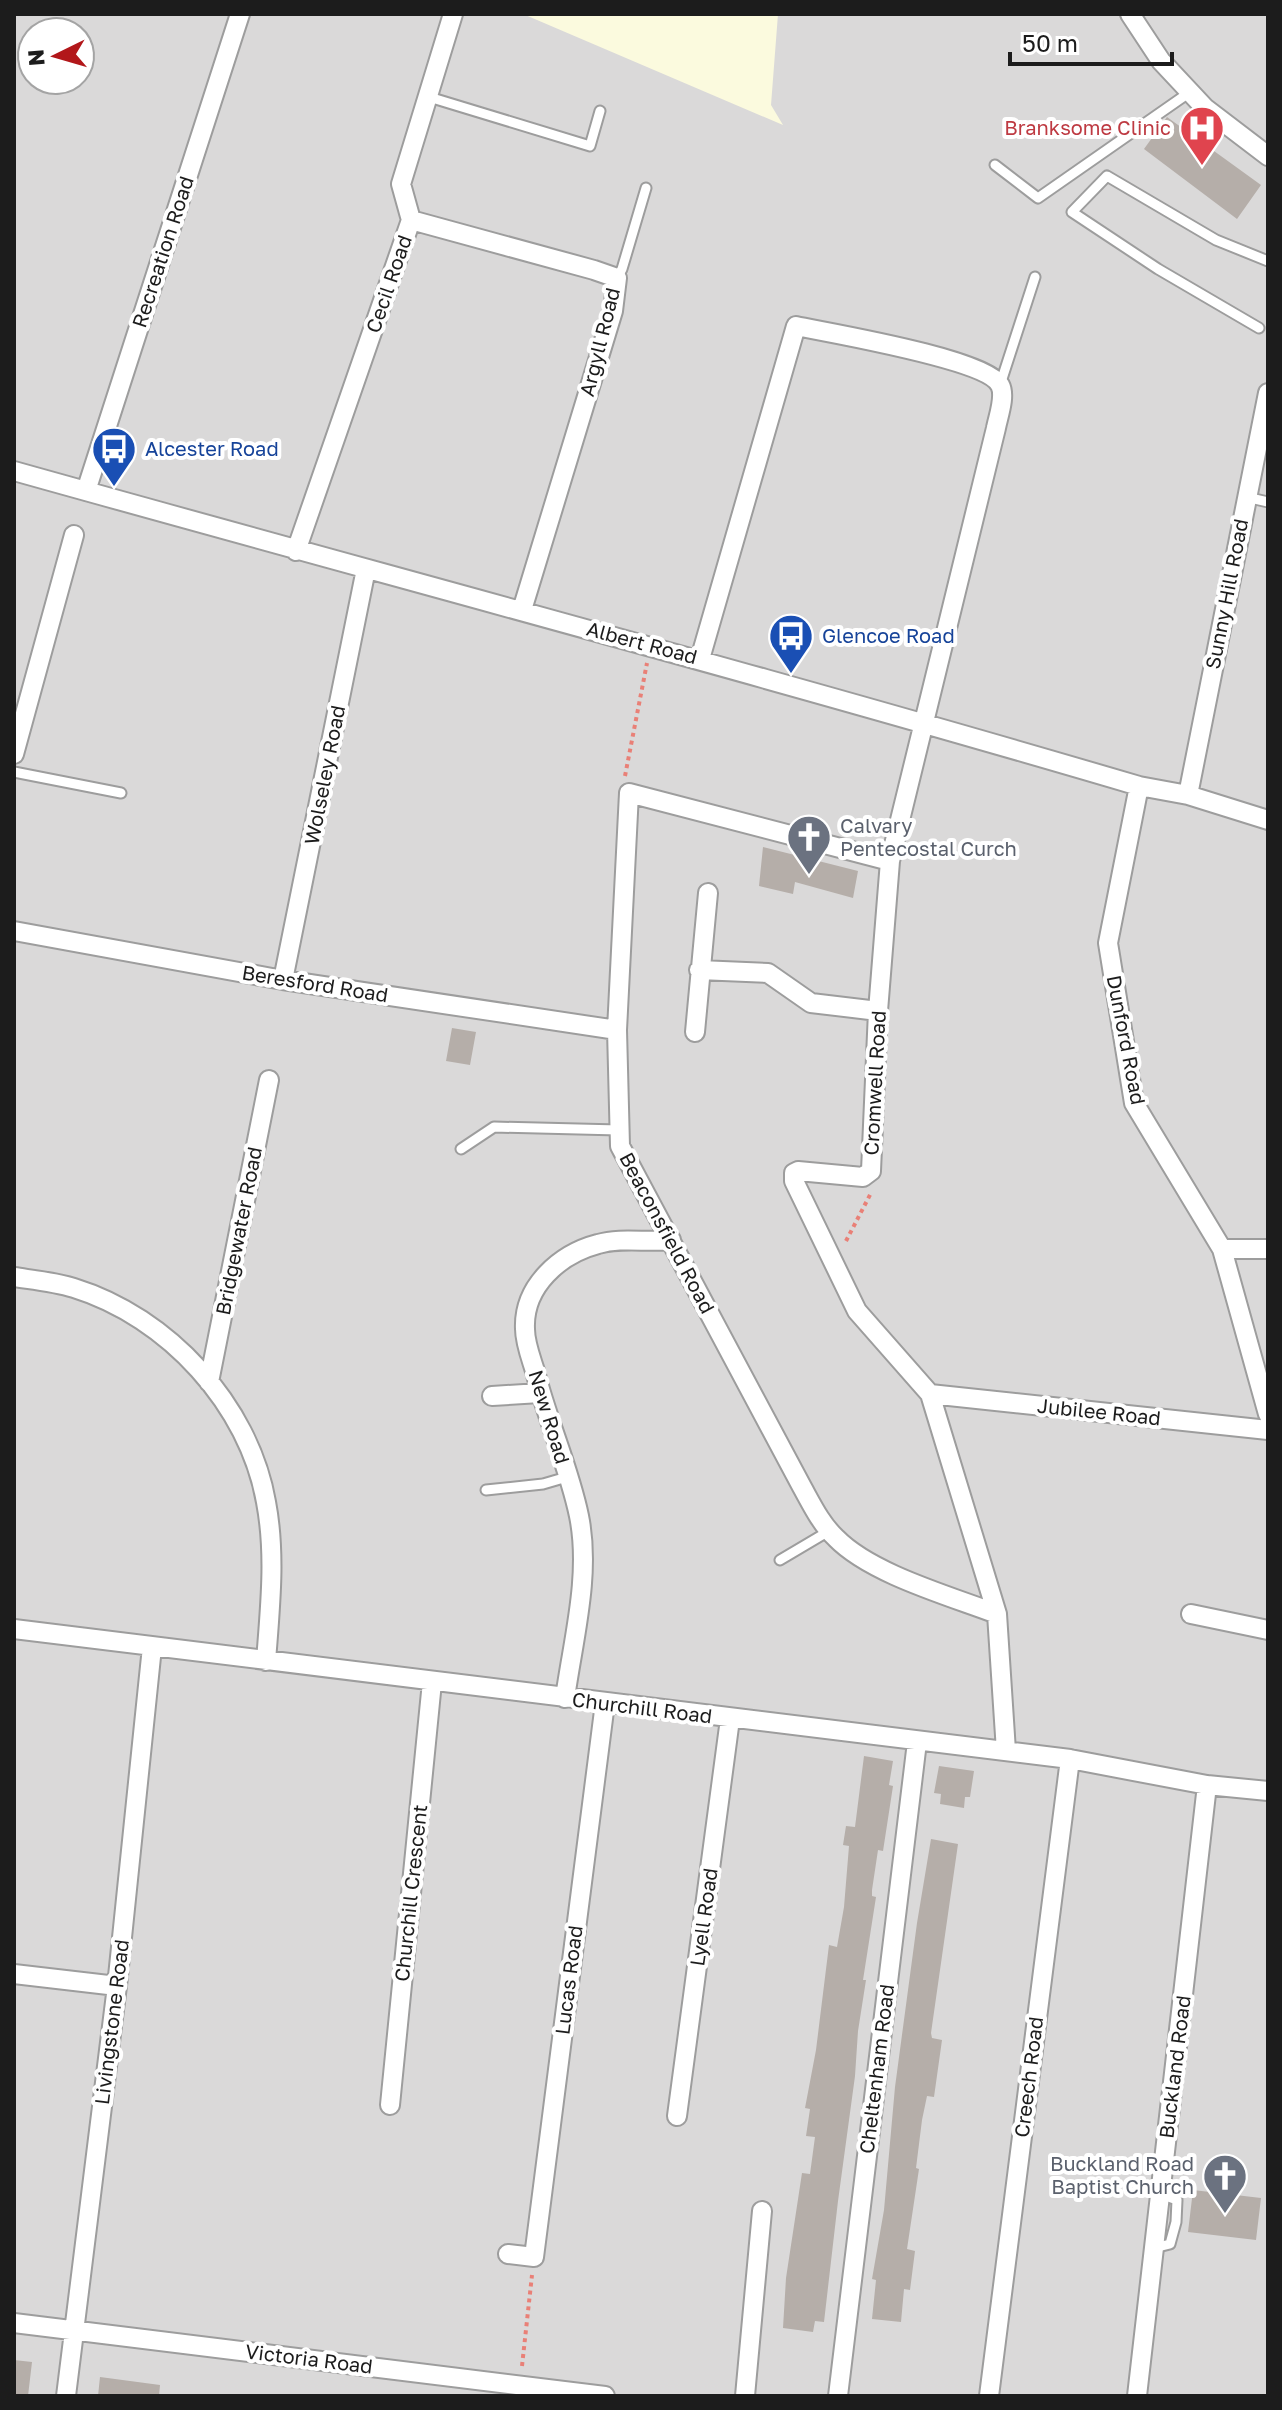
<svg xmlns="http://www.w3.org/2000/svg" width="1282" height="2410" font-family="'Golos Text',sans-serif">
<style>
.residential{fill:#dad9d9;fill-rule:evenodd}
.education{fill:#fbfade}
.building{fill:#b5aea9}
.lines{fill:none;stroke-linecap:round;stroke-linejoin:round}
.service-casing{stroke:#9d9d9d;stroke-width:13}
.minor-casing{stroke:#9d9d9d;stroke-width:22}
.path{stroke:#e98077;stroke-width:4;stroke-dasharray:4 4;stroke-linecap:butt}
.service{stroke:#fff;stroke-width:9}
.minor{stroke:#fff;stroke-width:18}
.labels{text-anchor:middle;stroke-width:8;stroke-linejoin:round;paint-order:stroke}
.health-label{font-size:20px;fill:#be3a42;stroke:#fff;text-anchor:end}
.street-label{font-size:20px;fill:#1c1c1c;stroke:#fff}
.transit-label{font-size:20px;fill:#164399;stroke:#fff;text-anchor:start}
.worship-label{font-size:20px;fill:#5b616d;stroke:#fff;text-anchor:start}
</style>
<rect width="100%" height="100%" fill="#ece9e3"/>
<path class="residential" d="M14,14H1268V2396H14ZM32,32H80V80H32Z"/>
<path class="education" d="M523,14H778L771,105L783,125Z"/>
<path class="building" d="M1167,117L1261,185L1237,219L1144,149Z
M763,847L858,871L853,898L795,882L793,894L759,886Z
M452,1028L476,1032L470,1065L446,1061Z
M864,1756L893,1761L889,1785L893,1786L883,1851L878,1850L872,1890V1896L876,1897L863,1980H866L858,2031L855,2076L838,2201L824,2322L815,2321L813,2332L783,2328L786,2278L802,2173L810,2174L815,2137L806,2136L810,2109L805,2108L816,2050L829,1945L837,1947L844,1907L849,1846L843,1845L846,1826L855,1827Z
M939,1766L974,1771L970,1797H965L964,1808L940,1804L941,1794L934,1793Z
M931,1839L958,1844L931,2033L932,2038L942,2040L934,2097L927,2096L922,2120L916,2168L919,2169L907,2249L915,2251L910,2290L904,2289L901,2322L872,2319L876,2280L872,2279L884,2210L895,2087L917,1923Z
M1193,2190L1261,2198L1256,2240L1188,2232Z
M14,2360L32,2362L28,2396H14Z
M100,2377L160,2385L159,2396H98Z"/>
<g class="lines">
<g class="service-casing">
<path id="service" d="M429,97L590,146L600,111
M995,165L1038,198L1190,92
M617,278L622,269L646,188
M1259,328L1158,269L1072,212L1107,176L1216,240L1268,261
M1000,385L1035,277
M1246,497L1268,502
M14,772L121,793
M461,1149L494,1127L619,1130
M486,1490L543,1484L567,1477
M780,1560L829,1531
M1154,2248L1170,2244L1176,2222L1177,2200L1160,2194"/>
</g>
<g class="minor-casing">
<path id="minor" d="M1130,14L1161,61L1205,108L1268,156
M411,220L594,270L617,278L613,311L522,610
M14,471C389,576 766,676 1139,786L1188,795L1268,820
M86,491L240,14
M296,551L411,220L401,184L453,14
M700,659L796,326C829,333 986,359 1000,385C1006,396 998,417 996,428L890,861L878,1011L871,1171L863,1177L798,1171L794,1173V1181L857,1311L930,1394L997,1614L1006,1751
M14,754L74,535
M1139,786L1108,943L1134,1103L1222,1249L1268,1414
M1188,795L1268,393
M890,861L629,793L617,1030L620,1146L802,1487C812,1505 821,1524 836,1538C871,1574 950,1596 997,1614
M14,931L283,980L617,1030
M699,970L768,973L811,1003L878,1011
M283,980L366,569
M695,1032L708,893
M1222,1249H1268
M14,1277C34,1280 55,1282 74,1288C168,1317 249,1405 266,1502C276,1554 270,1608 266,1661
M209,1382L269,1080
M930,1394L1268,1430
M492,1396L540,1393
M1191,1614L1268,1630
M14,1629L1070,1759L1207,1785L1268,1791
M565,1698C573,1640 591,1575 579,1516C569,1467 547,1420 535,1371C531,1358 525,1343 525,1329C523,1286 560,1254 598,1244C622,1237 647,1243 671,1240
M14,1974L117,1986
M390,2105L432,1682
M677,2116L730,1719
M508,2254L534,2257L605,1703
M14,2323L605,2396
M66,2396L117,1986L152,1647
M745,2396L762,2211
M838,2396L917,1742
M989,2396L1070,1759
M1137,2396L1207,1785"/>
</g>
<path class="path" d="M625,776L647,663
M846,1241L871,1193
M522,2366L532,2275"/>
<use href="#service" class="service"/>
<use href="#minor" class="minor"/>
</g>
<defs>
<g id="hospital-pin" transform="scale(2.3)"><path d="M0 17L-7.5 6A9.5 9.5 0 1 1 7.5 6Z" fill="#e0444e" stroke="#fff"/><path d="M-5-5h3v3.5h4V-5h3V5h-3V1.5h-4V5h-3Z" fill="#fff"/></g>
<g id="bus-pin" transform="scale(2.3)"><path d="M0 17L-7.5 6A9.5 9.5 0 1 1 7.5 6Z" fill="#1a4fb4" stroke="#fff"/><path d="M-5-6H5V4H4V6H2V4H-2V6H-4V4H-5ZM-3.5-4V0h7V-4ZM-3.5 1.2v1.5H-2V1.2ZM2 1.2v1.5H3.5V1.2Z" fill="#fff"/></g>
<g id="church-pin" transform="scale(2.3)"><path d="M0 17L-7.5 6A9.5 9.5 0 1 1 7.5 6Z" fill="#6b7280" stroke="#fff"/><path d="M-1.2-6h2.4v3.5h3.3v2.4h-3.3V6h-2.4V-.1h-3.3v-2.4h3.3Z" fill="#fff"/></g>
</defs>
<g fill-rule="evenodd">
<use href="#hospital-pin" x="1202" y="128"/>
<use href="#bus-pin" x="114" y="449"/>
<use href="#bus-pin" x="791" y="636"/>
<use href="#church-pin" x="809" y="837"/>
<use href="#church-pin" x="1225" y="2176"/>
</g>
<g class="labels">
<g class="health-label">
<text x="1171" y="135">Branksome Clinic</text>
</g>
<g class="street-label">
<text transform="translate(163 252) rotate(-72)" y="7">Recreation Road</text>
<text transform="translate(389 284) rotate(-71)" y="7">Cecil Road</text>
<text transform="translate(600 342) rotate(-76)" y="7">Argyll Road</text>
<text transform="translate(1227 594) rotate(-79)" y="7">Sunny Hill Road</text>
<text transform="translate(642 643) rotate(15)" y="7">Albert Road</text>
<text transform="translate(325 775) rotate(-79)" y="7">Wolseley Road</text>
<text transform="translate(315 984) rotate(9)" y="7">Beresford Road</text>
<text transform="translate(1126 1040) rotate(79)" y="7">Dunford Road</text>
<text transform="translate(875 1083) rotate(-87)" y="7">Cromwell Road</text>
<text transform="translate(239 1231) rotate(-79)" y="7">Bridgewater Road</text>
<text transform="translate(667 1233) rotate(62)" y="7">Beaconsfield Road</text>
<text transform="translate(1099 1412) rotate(6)" y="7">Jubilee Road</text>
<text transform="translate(549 1417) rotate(73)" y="7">New Road</text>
<text transform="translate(642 1708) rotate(7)" y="7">Churchill Road</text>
<text transform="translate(411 1893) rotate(-84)" y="7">Churchill Crescent</text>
<text transform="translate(704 1917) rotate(-82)" y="7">Lyell Road</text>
<text transform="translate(569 1980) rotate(-83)" y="7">Lucas Road</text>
<text transform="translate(112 2022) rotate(-83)" y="7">Livingstone Road</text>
<text transform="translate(1175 2067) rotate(-83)" y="7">Buckland Road</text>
<text transform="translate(877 2069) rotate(-83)" y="7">Cheltenham Road</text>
<text transform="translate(1029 2077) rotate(-83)" y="7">Creech Road</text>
<text transform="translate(309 2359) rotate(7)" y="7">Victoria Road</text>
</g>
<g class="transit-label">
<text x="145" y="456">Alcester Road</text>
<text x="822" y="643">Glencoe Road</text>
</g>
<g class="worship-label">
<text x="840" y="833">Calvary<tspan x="840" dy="23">Pentecostal Curch</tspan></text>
<text x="1194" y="2171" text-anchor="end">Buckland Road<tspan x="1194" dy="23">Baptist Church</tspan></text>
</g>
</g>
<rect width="1282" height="2410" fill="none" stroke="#1c1c1c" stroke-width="32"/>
<g transform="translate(56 56) rotate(265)"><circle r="38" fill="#ffffff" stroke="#a4a4a4" stroke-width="2"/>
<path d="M0-6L14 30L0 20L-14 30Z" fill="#b2171a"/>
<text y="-12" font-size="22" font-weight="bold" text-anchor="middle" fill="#1c1c1c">N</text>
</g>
<path d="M1010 52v12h162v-12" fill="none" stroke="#1c1c1c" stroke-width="4"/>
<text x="1022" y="52" font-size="24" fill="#1c1c1c" stroke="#ffffff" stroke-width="6" paint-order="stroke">50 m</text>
</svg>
